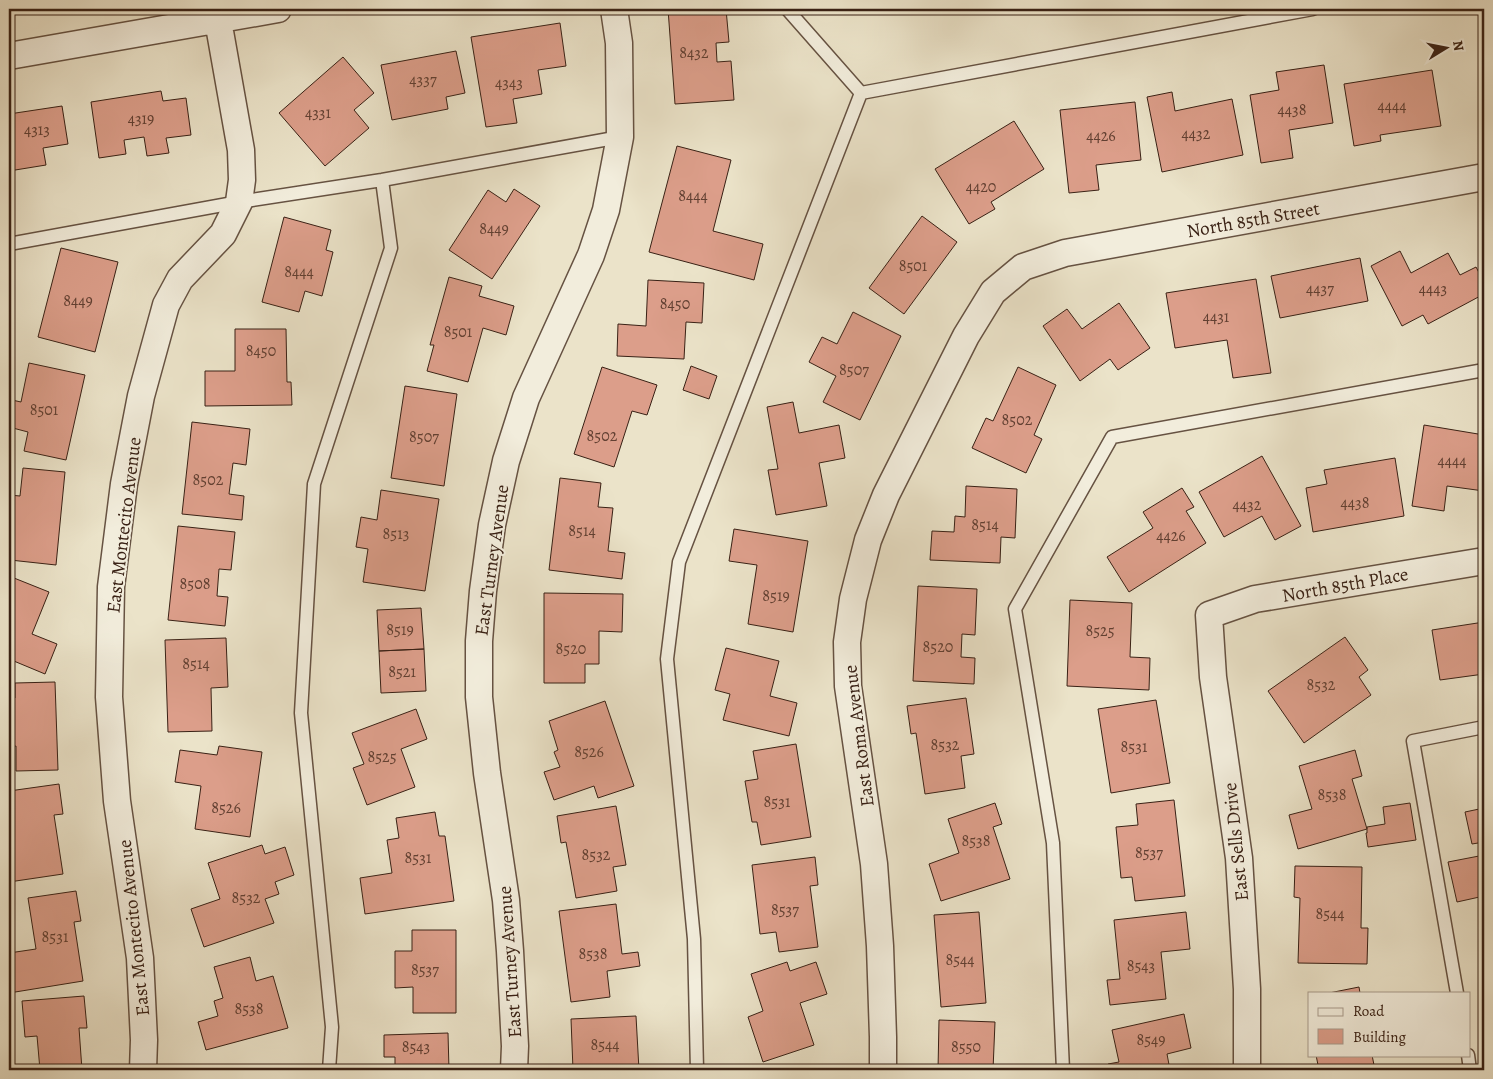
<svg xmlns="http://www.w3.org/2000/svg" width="1493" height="1079" font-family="Alegreya,serif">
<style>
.building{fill:#dc9e8a;stroke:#392115}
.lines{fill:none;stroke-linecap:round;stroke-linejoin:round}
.lane-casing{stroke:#665242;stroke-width:15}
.street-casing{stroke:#665242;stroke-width:29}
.lane{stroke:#f2eddc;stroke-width:12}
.street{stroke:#f2eddc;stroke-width:26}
.labels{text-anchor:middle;stroke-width:4;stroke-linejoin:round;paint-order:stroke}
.number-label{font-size:16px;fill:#624032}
.street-label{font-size:19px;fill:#392115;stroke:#f2eddc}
</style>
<rect width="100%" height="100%" fill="#ebe3c9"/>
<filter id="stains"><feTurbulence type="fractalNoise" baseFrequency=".004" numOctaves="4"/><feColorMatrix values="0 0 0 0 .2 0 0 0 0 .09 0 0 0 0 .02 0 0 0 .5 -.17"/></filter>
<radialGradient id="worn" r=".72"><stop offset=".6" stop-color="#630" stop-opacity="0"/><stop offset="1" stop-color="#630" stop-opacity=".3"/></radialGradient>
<path class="building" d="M668,9H726L729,42L716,43L717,62L731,61L734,100L675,104Z
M560,23L566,66L538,70L542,94L513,99L517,123L486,127L471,37Z
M456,51L465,93L446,97L448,109L392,120L381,65Z
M343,57L374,93L354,110L369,128L325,166L279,113Z
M1324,65L1333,123L1289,130L1293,158L1261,163L1250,95L1279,90L1276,72Z
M1432,70L1441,126L1380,135L1381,141L1354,146L1344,84Z
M161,91L163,101L186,98L191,135L166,138L169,153L147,156L144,137L124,140L126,154L99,158L91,102Z
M1172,92L1175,111L1232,99L1243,155L1162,172L1147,97Z
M1135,102L1141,160L1096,165L1099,190L1069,193L1060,110Z
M62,106L68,144L43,148L46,165L9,171V114Z
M1014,121L1044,169L991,202L995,209L969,224L935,169Z
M677,146L731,160L713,231L763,244L754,280L649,252Z
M514,189L540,206L492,279L449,250L488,190L506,202Z
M922,216L957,242L904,314L869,288Z
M284,217L331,230L326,250L333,252L322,296L305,291L299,312L262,302Z
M61,248L118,262L95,352L38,337Z
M1400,251L1411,273L1448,253L1460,275L1476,267L1484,282V294L1428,324L1423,315L1402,326L1371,266Z
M1360,258L1368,301L1280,318L1271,276Z
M449,277L482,286L479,296L514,306L506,335L483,328L468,382L427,371L434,345H430Z
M1256,279L1271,373L1233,378L1227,340L1175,348L1166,293Z
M648,280L704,283L702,323L686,322L684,359L617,356L618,324L646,326Z
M1119,303L1150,348L1118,370L1110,359L1080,381L1043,326L1067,309L1082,329Z
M853,312L901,336L860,420L823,402L836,376L809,362L822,337L837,344Z
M235,329H286L287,382H291L292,405L205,406V371H235Z
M29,363L85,375L66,460L24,451L28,432L9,427V416L12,400L21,402Z
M691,366L717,376L709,399L683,390Z
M602,367L657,385L647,415L632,411L614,467L574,454Z
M1018,367L1056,385L1034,435L1042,439L1026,473L972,448L986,418L993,421Z
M405,386L457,394L444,486L391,478Z
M793,402L799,433L839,425L845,458L819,463L827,506L776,515L768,470L778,469L767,407Z
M192,422L250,429L246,465L233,463L229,494L244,496L242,520L182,514Z
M1424,425L1484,435V491L1447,486L1444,511L1412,506Z
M1262,456L1301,526L1275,540L1262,516L1224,537L1199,492Z
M1395,458L1404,516L1313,532L1306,488L1327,484L1324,470Z
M23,468L65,472L56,565L10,560L14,519H9V495L20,496Z
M560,478L601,483L598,507L613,508L608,551L625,553L622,579L549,570Z
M966,486L1017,489L1015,538L1001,537L1000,563L930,560L932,531L954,532L955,516L965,517Z
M1182,488L1194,507L1186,511L1206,543L1129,592L1107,557L1153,528L1143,512Z
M381,490L439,499L425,591L363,582L368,549L356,547L361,517L377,520Z
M178,526L235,532L231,570L219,569L217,596L228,597L225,626L168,620Z
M734,529L808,541L793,632L748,624L757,565L729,561Z
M9,576L49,592L32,634L57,644L45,674L9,659Z
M918,586L977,589L975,635L962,634L961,657L975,658L974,684L913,681Z
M544,593L623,594L622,632L599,631V664H585V683H544Z
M1070,600L1132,603L1130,657L1150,658L1149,690L1067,686Z
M421,608L424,649L379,651L377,610Z
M1484,622V674L1440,680L1432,630Z
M1345,637L1368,670L1359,677L1371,695L1304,743L1268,691Z
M226,638L228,687L211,688L212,731L168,732L165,640Z
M726,648L779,661L770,696L797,703L789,736L723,720L730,694L715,690Z
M424,649L426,691L381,693L379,651Z
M55,682L58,770L16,771V746L9,747V698H15V683Z
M966,698L974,754L961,756L965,788L925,794L916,733L911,734L907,706Z
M1156,700L1170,783L1111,793L1098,709Z
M605,701L634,786L598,798L594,786L554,800L544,772L560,767L554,752L558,750L549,721Z
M416,709L427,739L401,749L415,787L367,805L353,768L364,764L352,733Z
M796,744L811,837L761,845L757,822H752L745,781L758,779L753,751Z
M219,746L262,752L250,837L195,829L201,786L175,782L180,750L217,755Z
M1355,750L1362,776L1352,779L1367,829L1298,849L1289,815L1312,809L1299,766Z
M59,784L63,814L54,815L63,874L9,882V791Z
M1174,800L1185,896L1135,901L1132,877L1121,878L1116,827L1138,825L1136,804Z
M995,803L1002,824L993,827L1010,879L941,901L929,864L959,853L948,819Z
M1410,803L1416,840L1368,847L1366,833H1367V827L1385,824L1383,807Z
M616,806L626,865L613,867L617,891L576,898L566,842L561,843L557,816Z
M1484,808V842L1472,844L1465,812Z
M435,812L439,836H445L454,901L365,914L360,878L392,873L387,840L399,838L396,818Z
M262,845L265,854L285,847L294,875L275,882L279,894L265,899L274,923L204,947L191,909L220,899L208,863Z
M1479,856L1484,881V896L1457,902L1448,862Z
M815,857L818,885L810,886L818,947L779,952L776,932L760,934L752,865Z
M1295,866L1362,867L1361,928H1368L1367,964L1298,963L1300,898L1294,897Z
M76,891L81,921L74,922L83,981L9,993V953L36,949L28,898Z
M616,904L622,954L638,952L640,966L607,971L610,997L571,1002L559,911Z
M979,912L986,1003L941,1007L934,915Z
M1186,912L1190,949L1161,952L1166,999L1110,1005L1107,980L1120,979L1114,920Z
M412,930H456V1013H413V987L395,988V951H412Z
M250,957L256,981L273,976L288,1028L206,1050L198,1022L218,1016L214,1001L223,998L214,967Z
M787,962L790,971L816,962L827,994L800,1003L814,1045L763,1062L748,1017L763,1011L751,974Z
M1359,987L1360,993H1329Z
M84,996L87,1028H79L82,1070H40L37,1036L25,1037L22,1001Z
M1184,1014L1191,1048L1167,1054L1170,1070H1109L1108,1064L1119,1062L1112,1030Z
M636,1016L639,1070H573L571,1019Z
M939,1020L995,1022L993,1070H938Z
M448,1033L449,1070H395V1057H384V1035Z
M1316,1055H1372L1375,1070H1319Z
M299,1065L300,1070H200V1067Z"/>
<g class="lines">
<g class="lane-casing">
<path id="lane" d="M787,9L861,93
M9,244L239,202L382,180L620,137
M1457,993L1413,741L1484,727
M1468,1055L1470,1070
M329,1070L332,1027L301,713L314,484L391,248L382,180
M697,1070L694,939L667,659L679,562L861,93L1313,9
M1063,1070L1053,843L1015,609L1112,437L1484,370"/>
</g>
<g class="street-casing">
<path id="street" d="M9,56L278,9
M143,1070L144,1040L140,958L117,801L109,697L111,587L124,484L141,396L166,305L180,279L223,234L239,202L242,180L241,150L216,9
M514,1070L515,1046L510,951L506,900L487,773L479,697V641L483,591L492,525L506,461L526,398L591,255L606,210L620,137L619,43L614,9
M883,1070V1037L880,946L874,864L848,686L847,642L853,599L868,540L886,495L966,336L993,292L1023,267L1065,253L1484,177
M1247,1070V989L1239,858L1213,677L1209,615L1255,599L1484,561"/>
</g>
<use href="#lane" class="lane"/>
<use href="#street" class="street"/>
</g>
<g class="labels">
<g class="number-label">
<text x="694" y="58">8432</text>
<text x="423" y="85">4337</text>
<text x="509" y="88">4343</text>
<text x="1392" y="111">4444</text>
<text x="1292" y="115">4438</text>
<text x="318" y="118">4331</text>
<text x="141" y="124">4319</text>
<text x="37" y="135">4313</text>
<text x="1196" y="139">4432</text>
<text x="1101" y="141">4426</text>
<text x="981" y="192">4420</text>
<text x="693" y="201">8444</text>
<text x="494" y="234">8449</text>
<text x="913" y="271">8501</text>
<text x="299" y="277">8444</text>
<text x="1320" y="294">4437</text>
<text x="1433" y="294">4443</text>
<text x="78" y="306">8449</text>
<text x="675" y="309">8450</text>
<text x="1216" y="322">4431</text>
<text x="458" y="337">8501</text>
<text x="261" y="356">8450</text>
<text x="854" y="375">8507</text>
<text x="44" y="415">8501</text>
<text x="1017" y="425">8502</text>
<text x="602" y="441">8502</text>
<text x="424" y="442">8507</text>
<text x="1452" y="466">4444</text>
<text x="208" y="485">8502</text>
<text x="1355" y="508">4438</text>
<text x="1247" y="510">4432</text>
<text x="985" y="530">8514</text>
<text x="582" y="536">8514</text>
<text x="396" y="539">8513</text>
<text x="1171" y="541">4426</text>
<text x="195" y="589">8508</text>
<text x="776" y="601">8519</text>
<text x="400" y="635">8519</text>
<text x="1100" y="636">8525</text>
<text x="938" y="652">8520</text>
<text x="571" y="654">8520</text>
<text x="196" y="669">8514</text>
<text x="402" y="677">8521</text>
<text x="1321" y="690">8532</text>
<text x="945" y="750">8532</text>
<text x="1134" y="752">8531</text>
<text x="589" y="757">8526</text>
<text x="382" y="762">8525</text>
<text x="1332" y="800">8538</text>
<text x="777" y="807">8531</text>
<text x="226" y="813">8526</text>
<text x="976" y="846">8538</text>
<text x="1149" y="858">8537</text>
<text x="596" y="860">8532</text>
<text x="418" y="863">8531</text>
<text x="246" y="903">8532</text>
<text x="785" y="915">8537</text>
<text x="1330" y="919">8544</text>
<text x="55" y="942">8531</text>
<text x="593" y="959">8538</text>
<text x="960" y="965">8544</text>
<text x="1141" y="971">8543</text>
<text x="425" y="975">8537</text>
<text x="249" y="1014">8538</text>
<text x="1151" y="1045">8549</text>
<text x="605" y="1050">8544</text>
<text x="416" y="1052">8543</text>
<text x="966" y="1052">8550</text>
</g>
<g class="street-label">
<text transform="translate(1253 219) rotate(-10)" y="7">North 85th Street</text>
<text transform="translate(123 525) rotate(-83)" y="7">East Montecito Avenue</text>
<text transform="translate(491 560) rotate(-82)" y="7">East Turney Avenue</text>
<text transform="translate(1345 584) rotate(-10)" y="7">North 85th Place</text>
<text transform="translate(858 736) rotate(-97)" y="7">East Roma Avenue</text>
<text transform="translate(1235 842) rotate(-96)" y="7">East Sells Drive</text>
<text transform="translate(133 928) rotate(-96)" y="7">East Montecito Avenue</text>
<text transform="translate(509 962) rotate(-94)" y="7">East Turney Avenue</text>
</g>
</g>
<rect width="1493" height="1079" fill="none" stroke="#ebe3c9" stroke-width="30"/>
<rect x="10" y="10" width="1473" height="1059" fill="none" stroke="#392115" stroke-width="2.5"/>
<rect x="15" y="15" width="1463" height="1049" fill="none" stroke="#392115"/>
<rect x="1308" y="992" width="162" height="65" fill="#f2eddc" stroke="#a89b8c"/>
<rect x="1318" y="1008" width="25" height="8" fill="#f2eddc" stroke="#a89b8c"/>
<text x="1353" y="1016" font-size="15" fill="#392115">Road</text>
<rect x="1318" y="1029" width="25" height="15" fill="#dc9e8a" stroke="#a89b8c"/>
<text x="1353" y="1042" font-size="15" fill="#392115">Building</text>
<g transform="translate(1446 48) rotate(80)" stroke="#f2eddc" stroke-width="4" paint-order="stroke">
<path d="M0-4L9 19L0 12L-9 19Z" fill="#392115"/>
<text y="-8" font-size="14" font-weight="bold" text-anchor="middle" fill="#392115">N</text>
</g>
<rect width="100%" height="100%" filter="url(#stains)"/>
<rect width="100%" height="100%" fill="url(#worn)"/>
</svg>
